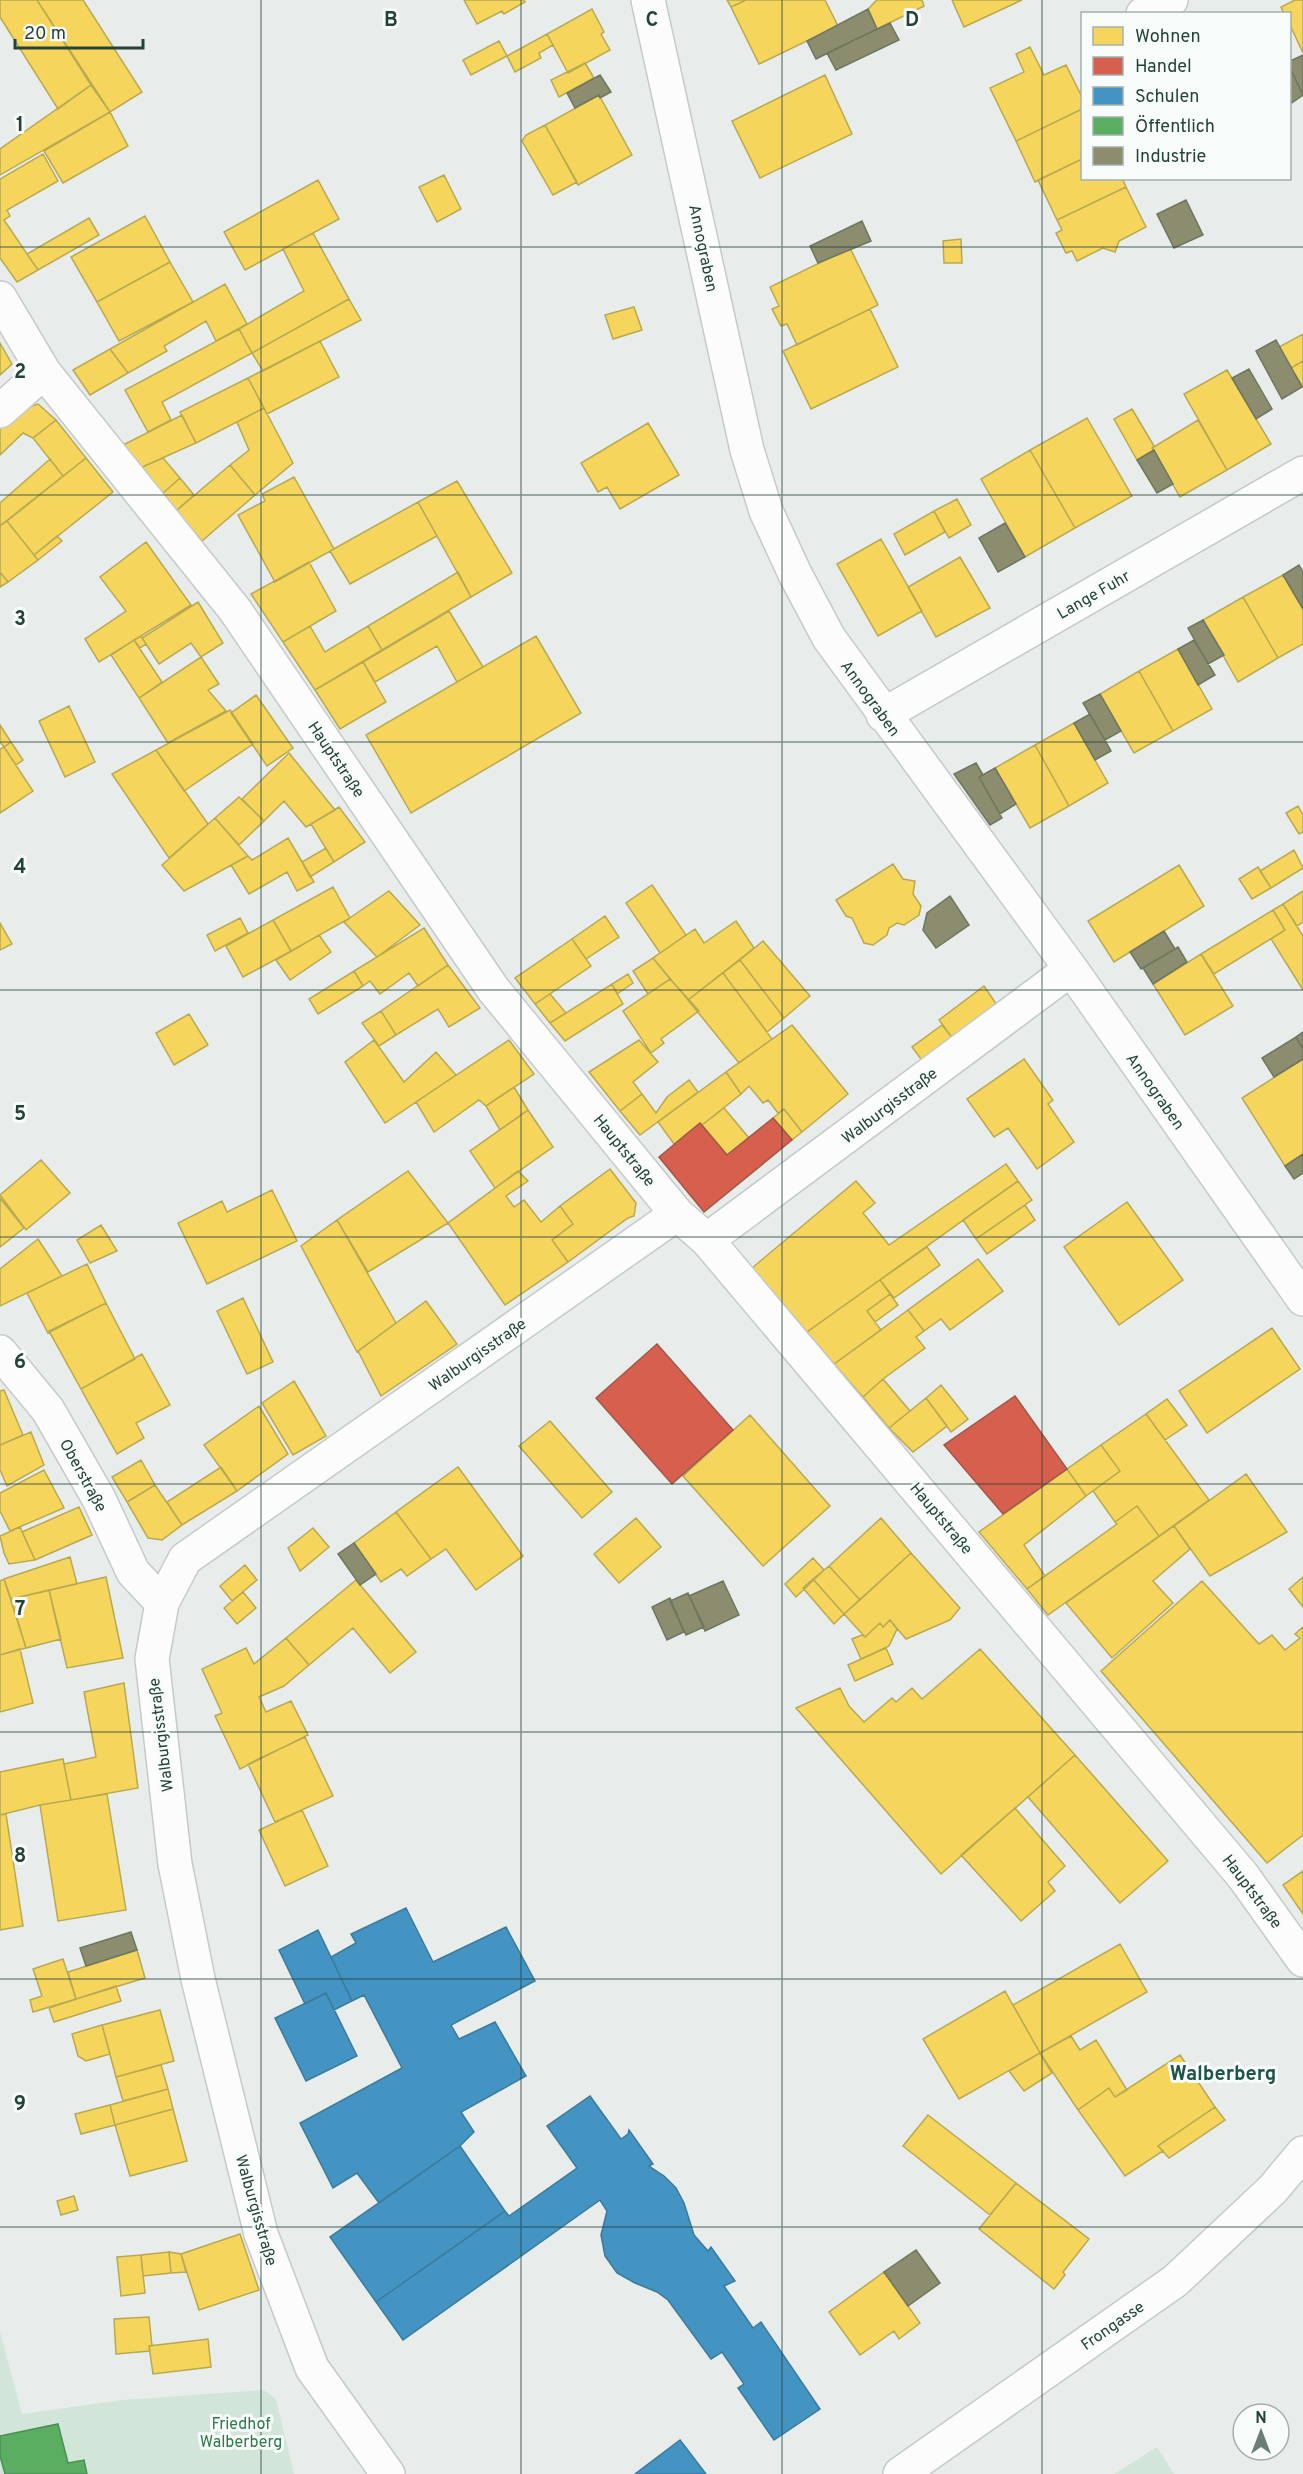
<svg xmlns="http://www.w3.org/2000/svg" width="1303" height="2474" font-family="Overpass,sans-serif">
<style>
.green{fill:#d1e6d8}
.homes{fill:#f6d55c;stroke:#b7a952;stroke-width:1.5}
.shops{fill:#d6604d;stroke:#a15747;stroke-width:1.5}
.schools{fill:#4393c3;stroke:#3a7b9a;stroke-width:1.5}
.public{fill:#5aae61;stroke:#4a8e55;stroke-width:1.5}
.industry{fill:#8c8c6e;stroke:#6d765e;stroke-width:1.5}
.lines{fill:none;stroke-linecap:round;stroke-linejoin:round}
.street-casing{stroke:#c5cac8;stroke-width:36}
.street{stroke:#fcfcfc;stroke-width:33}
.grid{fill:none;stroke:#24423a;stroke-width:1.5;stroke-opacity:0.55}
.labels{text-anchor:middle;stroke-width:6;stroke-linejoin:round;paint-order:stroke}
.street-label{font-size:16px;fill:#24423a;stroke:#f7fbf9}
.park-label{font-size:16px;fill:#2d7a4b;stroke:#f7fbf9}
.quarter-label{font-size:20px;font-weight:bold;fill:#1f5548;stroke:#f7fbf9}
.grid-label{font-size:20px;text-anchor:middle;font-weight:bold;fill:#24423a;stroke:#f7fbf9;stroke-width:6;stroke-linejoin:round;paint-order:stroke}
</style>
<rect width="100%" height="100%" fill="#e8edeb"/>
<path class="green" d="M0,2332L22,2414L122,2400L264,2390L276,2399L294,2474H0Z
M1157,2447L1174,2474H1114Z"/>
<path class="homes" d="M0,0H37L91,85L58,109L0,17Z
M37,0H83L142,92L110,112Z
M464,0H524L525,2L504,14L502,11L477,24Z
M727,0H746L731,7Z
M746,0H825L838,26L759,64L731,7Z
M877,0H922L924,6L877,29L868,9Z
M952,0H1022L964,27Z
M1295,0H1303V53L1290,25V14H1284L1281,7Z
M592,9L604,32L601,34L610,50L568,73L547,34Z
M547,34L553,45L539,53L541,58L515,72L507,56Z
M499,41L507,56L471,75L463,60Z
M1030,47L1044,75L1066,65L1082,97V109L1016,141L990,88L1024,72L1016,54Z
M585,63L594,78L559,97L551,80Z
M825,75L852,134L760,178L732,121Z
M91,85L110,112L0,175V149Z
M599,95L632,155L578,185L545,125Z
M1082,109V159L1035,182L1016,141Z
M110,112L128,146L63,183L44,151Z
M545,125L577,182L553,195L522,141L526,135Z
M43,154L58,181L7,210L10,216L4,220L38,270L17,282L0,258V179Z
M1082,159V178H1122L1126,187L1057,220L1038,180Z
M444,175L461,209L437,222L419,187Z
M318,180L339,219L245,270L224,232Z
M1126,187L1146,227L1119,241L1115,252L1103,248L1077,261L1072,251L1066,253L1056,233L1062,230L1057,220Z
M145,216L170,262L97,302L71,257Z
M89,218L99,235L38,270L27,254Z
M313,233L349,299L252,353L239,329L304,291L283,249Z
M961,239L962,263H944L943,241Z
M850,248L878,305L797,345L787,324L781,326L772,309L779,306L770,287Z
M170,262L193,302L119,341L97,302Z
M225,284L247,324L216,341L206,321L164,346L167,351L128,373L110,349Z
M349,299L361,320L263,371L252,353Z
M634,307L642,330L613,339L605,315Z
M870,309L898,367L811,409L783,351Z
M239,329L252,353L162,402L171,420L148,432L125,390Z
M1303,334V361L1291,368L1279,347Z
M320,341L339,377L267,414L248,378Z
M0,343L12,364L0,375Z
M110,349L128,373L90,395L73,370Z
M1303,361V387L1291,368Z
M1227,370L1271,444L1227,470L1184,394Z
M248,378L264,408L196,443L180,412Z
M38,404L56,420L33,438L23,433L0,455V420L6,414Z
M264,408L293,463L255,495L230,465L249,450L237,422Z
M1132,409L1154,446L1152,448L1154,450L1137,460L1114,419Z
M182,415L196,443L140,468L123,445Z
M1087,418L1132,496L1075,528L1030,450Z
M56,420L86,458L63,476L33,438Z
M1198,420L1227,470L1180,497L1152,448Z
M648,423L679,475L620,509L607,487L598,492L581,463Z
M1030,450L1075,528L1025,557L981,479Z
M86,458L113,492L34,555L7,521Z
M163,458L180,478L162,494L140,468Z
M50,459L63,476L0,526V503Z
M230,465L255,495L202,541L176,511Z
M294,477L334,549L275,582L238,515L265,501L262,494Z
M180,478L194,495L176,511L162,494Z
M457,481L512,573L471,597L418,502Z
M957,499L971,525L949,538L934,511Z
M418,502L437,536L350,584L330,551Z
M934,511L945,532L905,555L894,534Z
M7,521L38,560L8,582L0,572V526Z
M57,536L62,541L38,560L34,555Z
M881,539L922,611L878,636L837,564Z
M146,542L191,605L99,662L85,639L126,611L100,577Z
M960,557L990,608L936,637L908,587Z
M309,562L336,611L283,642L251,594Z
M0,572L8,582L0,587Z
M458,572L471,597L382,650L368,626Z
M1283,575L1303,609V644L1278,658L1243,597Z
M1243,597L1278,658L1238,682L1203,620Z
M198,602L223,643L201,657L191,643L159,664L142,638Z
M449,611L483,667L457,682L437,646L375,682L363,662Z
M310,626L325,652L368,626L382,650L315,690L283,642Z
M141,636L146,644L140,648L134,640Z
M536,636L581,713L411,813L366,735Z
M134,640L162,682L139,698L111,655Z
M1178,649L1212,709L1173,731L1139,671Z
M201,657L219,684L208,690L226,711L168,743L139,698Z
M363,662L386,702L340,729L315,690Z
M1139,671L1173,731L1134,753L1100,694Z
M256,695L293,748L267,766L231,713Z
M69,706L95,762L65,777L39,721Z
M230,710L253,744L184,791L156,750Z
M1074,723L1108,783L1069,806L1035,745Z
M0,725L11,742L4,747L0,742Z
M11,742L23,760L16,765L4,747Z
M1035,745L1069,806L1030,828L995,768Z
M4,747L33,791L0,813V749Z
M156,750L208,824L169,858L112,774Z
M289,753L335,810L306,827L284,801L264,821L242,799Z
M239,797L264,821L239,845L215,818Z
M1298,806L1303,815V832L1299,834L1286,813Z
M339,807L365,842L334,862L311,824Z
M215,818L248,856L184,891L162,865Z
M288,838L314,882L297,891L287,872L249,894L231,865L248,856L252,860Z
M326,848L334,862L310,877L302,862Z
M1294,850L1303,868L1271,888L1260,871Z
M893,864L903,879L915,881L913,894L921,906L919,915L904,925L897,923L889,928L887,935L873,945L864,943L852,918L846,916L836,900Z
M1179,865L1204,906L1114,962L1088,921Z
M1258,867L1271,888L1252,899L1239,879Z
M652,885L686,935L660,953L626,903Z
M333,887L350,918L291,951L273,920Z
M389,891L420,925L377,957L344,922Z
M1303,891V922L1297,926L1283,904Z
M1283,904L1303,936V990L1271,939L1285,930L1273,910Z
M1273,910L1285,930L1214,974L1201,954Z
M605,916L619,937L586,959L572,939Z
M240,918L248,933L215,951L207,935Z
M273,920L291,951L243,977L226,946Z
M736,921L754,948L688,1000L653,958L695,929L704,943Z
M0,923L12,944L0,950Z
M424,928L448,965L418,986L409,973L380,994L370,981L363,986L354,971Z
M319,935L331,952L290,980L276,960Z
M572,939L591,966L535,1004L515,978Z
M763,941L810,996L784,1018L740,960Z
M1201,954L1233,1006L1185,1035L1153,984Z
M653,958L670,979L648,994L633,971Z
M740,960L784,1018L767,1032L723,973Z
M448,965L480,1008L449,1027L438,1009L396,1035L381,1011Z
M354,971L363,986L318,1014L309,999Z
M723,973L772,1039L739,1063L688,1000Z
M628,974L633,983L617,994L612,984Z
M670,979L699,1011L661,1039L664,1043L651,1053L623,1011Z
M612,984L623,1004L565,1041L550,1023Z
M984,986L999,1008L954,1040L939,1020Z
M550,994L566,1013L550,1023L535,1004Z
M381,1011L396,1035L379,1046L362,1023Z
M189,1014L208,1045L174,1065L156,1033Z
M792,1025L848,1094L802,1132L784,1109L778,1113L768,1100L763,1103L749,1086L741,1094L726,1072Z
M942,1025L954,1040L924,1063L912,1047Z
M374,1040L404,1082L436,1052L456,1075L385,1123L345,1062Z
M509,1040L534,1074L486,1106L479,1100L434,1132L416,1102Z
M639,1040L658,1062L633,1082L642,1094L620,1111L589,1072Z
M1024,1059L1053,1100L1048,1104L1074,1142L1037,1169L1008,1128L994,1137L967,1099Z
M1303,1059V1154L1285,1166L1242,1098Z
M726,1072L741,1094L702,1125L700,1123L674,1144L658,1122Z
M689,1080L698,1092L640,1135L620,1111L642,1094L656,1113L667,1097Z
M514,1087L528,1110L500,1130L486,1106Z
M724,1108L749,1138L727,1155L702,1125Z
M784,1109L802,1132L792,1140L773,1118Z
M528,1110L553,1147L495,1188L470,1151Z
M41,1160L70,1193L26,1230L0,1195Z
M1006,1164L1018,1181L807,1332L752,1268L856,1181L875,1203L863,1213L889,1245Z
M610,1169L636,1203L634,1216L628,1218L568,1262L552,1240L573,1224L560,1206Z
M408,1171L448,1223L368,1272L337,1220Z
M518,1171L528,1181L506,1196L514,1207L524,1200L541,1222L560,1206L573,1224L552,1240L568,1262L505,1305L448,1223Z
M1018,1181L1032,1200L976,1239L963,1220Z
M272,1190L297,1241L207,1284L178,1223L222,1201L227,1212Z
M0,1198L24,1228L0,1247Z
M1127,1202L1183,1280L1119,1325L1064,1247Z
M1025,1205L1035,1220L987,1254L976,1239Z
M337,1220L396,1323L357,1352L301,1246Z
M101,1225L117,1251L90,1263L77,1240Z
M38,1239L62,1276L0,1306V1269Z
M927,1247L940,1265L894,1298L880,1280Z
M978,1259L1003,1291L950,1330L941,1319L924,1331L908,1310Z
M87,1264L106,1303L48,1333L27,1293Z
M880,1280L890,1294L867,1311L881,1330L834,1364L807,1332Z
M890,1294L898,1305L875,1322L867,1311Z
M243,1298L273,1362L247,1374L217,1311Z
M426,1301L457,1344L381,1396L358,1351Z
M106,1303L135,1359L81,1389L49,1331Z
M908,1310L924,1331L916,1337L925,1348L883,1379L863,1397L834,1364Z
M1272,1328L1300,1369L1207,1433L1179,1391Z
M142,1354L170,1405L136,1423L144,1438L117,1454L81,1389Z
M883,1379L910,1411L889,1428L863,1397Z
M294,1381L326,1436L293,1455L262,1403Z
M941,1385L968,1419L951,1432L926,1398Z
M4,1390L23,1435L0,1445V1391Z
M926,1398L947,1426L913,1452L889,1428Z
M1167,1399L1187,1425L1165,1440L1146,1414Z
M259,1406L288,1454L237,1491L204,1445Z
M1146,1414L1209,1500L1159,1536L1137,1506L1115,1522L1093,1491L1120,1471L1101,1445Z
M750,1415L830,1506L763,1566L683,1476Z
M550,1421L612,1492L582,1518L519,1446Z
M31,1432L44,1465L7,1486L0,1470V1445Z
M1101,1445L1120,1471L1086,1496L1067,1469Z
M141,1460L155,1485L127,1502L112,1477Z
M221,1467L237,1491L182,1525L167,1502Z
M458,1467L523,1556L476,1590L446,1549L431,1559L396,1512Z
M1067,1469L1086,1496L1024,1545L1045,1576L1027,1589L979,1532Z
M44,1470L64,1508L10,1531L0,1511V1493Z
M1246,1474L1287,1532L1210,1576L1174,1526Z
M155,1485L182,1525L162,1540L148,1538L127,1502Z
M1137,1506L1159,1536L1048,1615L1027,1589L1117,1524L1115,1522Z
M79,1507L92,1535L35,1560L22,1532Z
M396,1512L431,1559L407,1576L401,1569L381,1582L354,1543Z
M636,1518L661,1547L619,1583L594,1554Z
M881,1518L911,1553L860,1600L829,1566Z
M1174,1526L1190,1549L1153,1581L1173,1603L1112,1658L1066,1603Z
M20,1527L35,1560L9,1564L4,1553L0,1536Z
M313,1528L329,1547L300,1571L288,1548Z
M911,1553L960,1608L950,1620L906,1639L890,1620L883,1627L880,1623L865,1637L844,1614Z
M70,1557L77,1584L11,1599L4,1579Z
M813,1558L824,1570L796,1597L785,1584Z
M245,1565L257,1580L232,1601L220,1586Z
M829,1566L860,1600L844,1614L813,1579Z
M106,1577L123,1658L67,1668L49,1590Z
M1303,1577V1607L1289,1589Z
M4,1579L26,1648L0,1655V1581Z
M813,1579L844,1614L834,1624L803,1588Z
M356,1580L416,1652L390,1673L353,1628L309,1665L286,1638Z
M1202,1581L1259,1644L1272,1635L1285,1650L1300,1638L1295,1634L1303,1627V1835L1267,1863L1101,1671Z
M49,1590L61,1639L26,1648L11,1599Z
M243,1592L256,1608L237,1624L224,1608Z
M890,1620L897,1629L889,1646L861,1659L852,1639L862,1635L865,1637L880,1623L883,1627Z
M286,1638L309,1665L284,1686L259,1697L266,1712L291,1701L308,1735L240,1769L215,1716L222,1713L202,1669L246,1648L254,1664Z
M886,1648L893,1664L855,1681L848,1665Z
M20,1649L33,1703L0,1712V1655Z
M980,1649L1075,1755L941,1874L796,1708L840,1688L849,1706L864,1722L892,1698L896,1702L912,1688L922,1699Z
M124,1683L138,1788L71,1800L64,1764L96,1757L84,1692Z
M305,1737L333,1796L275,1822L248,1764Z
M1075,1755L1168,1861L1120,1903L1028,1797Z
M63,1759L71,1800L40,1805L0,1815V1772Z
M107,1794L126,1910L58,1921L40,1805Z
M1015,1808L1065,1866L1048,1882L1055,1891L1021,1921L961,1855Z
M302,1810L328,1866L285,1886L259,1830Z
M6,1814L23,1926L0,1930V1815Z
M1303,1871V1914L1283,1885Z
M1120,1944L1147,1992L1040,2053L1013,2005Z
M137,1950L145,1978L76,1999L68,1972Z
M63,1959L76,1999L33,2012L30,2000L42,1996L33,1969Z
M116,1986L121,2001L54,2022L49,2008Z
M1005,1991L1040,2053L959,2099L923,2039Z
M160,2010L174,2061L116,2077L102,2025Z
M102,2025L110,2054L86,2061L78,2056L72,2034Z
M1071,2036L1080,2050L1096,2040L1127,2090L1115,2097L1109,2088L1078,2110L1040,2053Z
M1040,2053L1052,2073L1024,2091L1009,2071Z
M1180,2055L1215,2107L1158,2146L1163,2151L1125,2176L1078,2110L1109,2088L1115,2097Z
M161,2065L168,2089L123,2101L116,2077Z
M168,2089L173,2109L115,2125L110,2105Z
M110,2105L115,2125L81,2134L75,2114Z
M1215,2107L1225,2120L1169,2158L1158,2146Z
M173,2109L187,2161L130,2176L115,2125Z
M928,2115L1016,2183L990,2215L903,2146Z
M1016,2183L1089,2239L1063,2272L1065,2275L1054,2289L979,2229Z
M74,2196L78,2210L61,2215L57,2201Z
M240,2234L259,2290L199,2310L181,2254Z
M169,2252L171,2273L143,2276L141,2255Z
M169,2252L181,2254L186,2272L171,2273Z
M141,2255L145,2293L121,2296L117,2257Z
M884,2272L920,2323L899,2339L894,2331L860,2355L829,2312Z
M149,2317L152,2346H149L150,2351L116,2354L114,2319Z
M208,2339L211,2367L153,2374L149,2346Z"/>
<path class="shops" d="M773,1118L792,1140L704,1212L659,1157L700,1123L727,1155Z
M657,1344L733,1430L672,1484L596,1398Z
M1015,1396L1067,1469L1003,1514L944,1445Z"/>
<path class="schools" d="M406,1908L433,1962L506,1927L535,1981L451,2025L459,2039L495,2022L526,2076L461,2112L474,2132L460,2146L379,2203L357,2173L333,2188L300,2123L402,2068L364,1995L352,2001L331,1957L356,1943L351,1934Z
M318,1930L352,2001L334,2010L326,1993L305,2004L279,1950Z
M326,1993L357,2056L306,2081L275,2018Z
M590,2096L621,2139L628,2134L629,2130L653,2164L649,2166L664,2176L676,2188L684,2203L694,2235L708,2251L711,2247L735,2281L724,2286L753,2328L761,2322L820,2409L774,2440L738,2388L744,2384L722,2352L711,2359L668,2300L657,2292L635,2283L617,2273L605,2256L601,2235L607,2211L600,2200L403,2340L376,2302L505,2211L509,2216L577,2168L547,2126Z
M460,2146L505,2211L376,2302L330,2237Z
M680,2440L706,2474H635Z"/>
<path class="public" d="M58,2424L68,2463L84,2460L87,2474H5L0,2456V2436Z"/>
<path class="industry" d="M868,9L877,29L816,59L807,41Z
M890,23L899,40L836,70L827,53Z
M1303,55V95L1290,68V61Z
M1290,68L1303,95L1290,104Z
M600,75L611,92L600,98L599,95L575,108L567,93Z
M1186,200L1203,235L1174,248L1157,214Z
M862,221L871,241L818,263L810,246Z
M1276,340L1302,387L1282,399L1256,351Z
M1249,369L1272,409L1256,419L1232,378Z
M1154,450L1173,484L1157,493L1137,460Z
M1005,523L1025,557L998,572L979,538Z
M1299,565L1303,572V609L1283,575Z
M1203,620L1224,655L1208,664L1188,628Z
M1194,640L1215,675L1198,685L1178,649Z
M1100,694L1121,731L1105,740L1083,703Z
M1090,714L1111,751L1095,760L1074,723Z
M976,763L983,775L979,777L1002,818L990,825L954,774Z
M995,768L1016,804L1000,814L979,777Z
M950,896L969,925L936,948L923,930L927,913Z
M1164,931L1175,949L1141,969L1130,952Z
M1178,947L1187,962L1153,984L1143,968Z
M1303,1032V1049L1296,1037Z
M1296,1037L1303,1049V1059L1274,1077L1262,1058Z
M1303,1154V1173L1294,1179L1285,1166Z
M354,1543L376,1574L360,1585L338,1554Z
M723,1581L739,1615L705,1631L689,1596Z
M688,1593L704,1627L686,1635L670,1601Z
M670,1598L684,1632L667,1640L652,1607Z
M131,1932L137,1950L86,1966L80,1948Z
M916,2250L940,2283L908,2306L884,2272Z"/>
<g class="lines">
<g class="street-casing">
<path id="street" d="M648,0L747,450L766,511L795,574L829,638L1071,969L1303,1299
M1143,14L1171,0
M0,298L44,372L235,610L493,989L677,1214L707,1240L1243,1876L1303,1960
M0,411L44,372
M883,715L1303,473
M707,1240L1071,969
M0,1352L48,1410L99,1499L133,1572L162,1603
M388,2474L312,2368L261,2234L198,1979L175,1864L152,1659L162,1603L185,1559L677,1214
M900,2474L1175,2281L1273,2189L1303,2153"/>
</g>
<use href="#street" class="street"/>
</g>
<path class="grid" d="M261,0V2474M521,0V2474M782,0V2474M1042,0V2474M0,247H1303M0,495H1303M0,742H1303M0,990H1303M0,1237H1303M0,1484H1303M0,1732H1303M0,1979H1303M0,2227H1303"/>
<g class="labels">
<g class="street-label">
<text transform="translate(704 248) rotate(78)" y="6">Annograben</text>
<text transform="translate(1093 594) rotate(-30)" y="6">Lange Fuhr</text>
<text transform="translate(871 698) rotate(54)" y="6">Annograben</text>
<text transform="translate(337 759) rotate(56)" y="6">Hauptstraße</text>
<text transform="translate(1156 1091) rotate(55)" y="6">Annograben</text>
<text transform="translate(889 1105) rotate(-37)" y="6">Walburgisstraße</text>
<text transform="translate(625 1150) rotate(51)" y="6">Hauptstraße</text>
<text transform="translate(477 1354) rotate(-35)" y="6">Walburgisstraße</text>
<text transform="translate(84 1475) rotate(61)" y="6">Oberstraße</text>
<text transform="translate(942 1518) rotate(50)" y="6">Hauptstraße</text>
<text transform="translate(160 1735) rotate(-97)" y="6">Walburgisstraße</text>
<text transform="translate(1253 1891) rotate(53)" y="6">Hauptstraße</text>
<text transform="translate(257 2210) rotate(74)" y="6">Walburgisstraße</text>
<text transform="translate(1112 2325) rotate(-35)" y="6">Frongasse</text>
</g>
<g class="park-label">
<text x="241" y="2429">Friedhof<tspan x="241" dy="18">Walberberg</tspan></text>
</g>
<g class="quarter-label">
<text x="1223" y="2080">Walberberg</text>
</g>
</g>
<g class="grid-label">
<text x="391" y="26">B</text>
<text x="652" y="26">C</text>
<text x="912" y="26">D</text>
<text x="20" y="131">1</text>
<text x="20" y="378">2</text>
<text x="20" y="625">3</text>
<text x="20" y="873">4</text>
<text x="20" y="1120">5</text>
<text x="20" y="1368">6</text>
<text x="20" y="1615">7</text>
<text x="20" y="1862">8</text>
<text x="20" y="2110">9</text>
</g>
<rect x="1081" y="12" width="210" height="168" fill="#f7fbf9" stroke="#a3b1ad" stroke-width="1.5"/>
<rect x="1093" y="27" width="30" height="18" fill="#f6d55c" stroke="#a3b1ad" stroke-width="1.5"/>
<text x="1135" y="42" font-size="18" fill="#24423a">Wohnen</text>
<rect x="1093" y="57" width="30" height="18" fill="#d6604d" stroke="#a3b1ad" stroke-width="1.5"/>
<text x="1135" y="72" font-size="18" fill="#24423a">Handel</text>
<rect x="1093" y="87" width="30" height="18" fill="#4393c3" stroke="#a3b1ad" stroke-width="1.5"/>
<text x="1135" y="102" font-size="18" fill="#24423a">Schulen</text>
<rect x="1093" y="117" width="30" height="18" fill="#5aae61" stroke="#a3b1ad" stroke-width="1.5"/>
<text x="1135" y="132" font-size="18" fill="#24423a">Öffentlich</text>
<rect x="1093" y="147" width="30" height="18" fill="#8c8c6e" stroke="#a3b1ad" stroke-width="1.5"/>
<text x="1135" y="162" font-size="18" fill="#24423a">Industrie</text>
<g transform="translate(1261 2432)"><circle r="28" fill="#f7fbf9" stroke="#a3b1ad" stroke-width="1.5"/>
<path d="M0-4.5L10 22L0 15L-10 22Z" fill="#697e78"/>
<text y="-9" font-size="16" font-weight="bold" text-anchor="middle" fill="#24423a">N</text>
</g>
<path d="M15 39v9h128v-9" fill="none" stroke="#24423a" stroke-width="3"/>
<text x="24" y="39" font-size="18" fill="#24423a" stroke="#f7fbf9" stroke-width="4.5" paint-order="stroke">20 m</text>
</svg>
